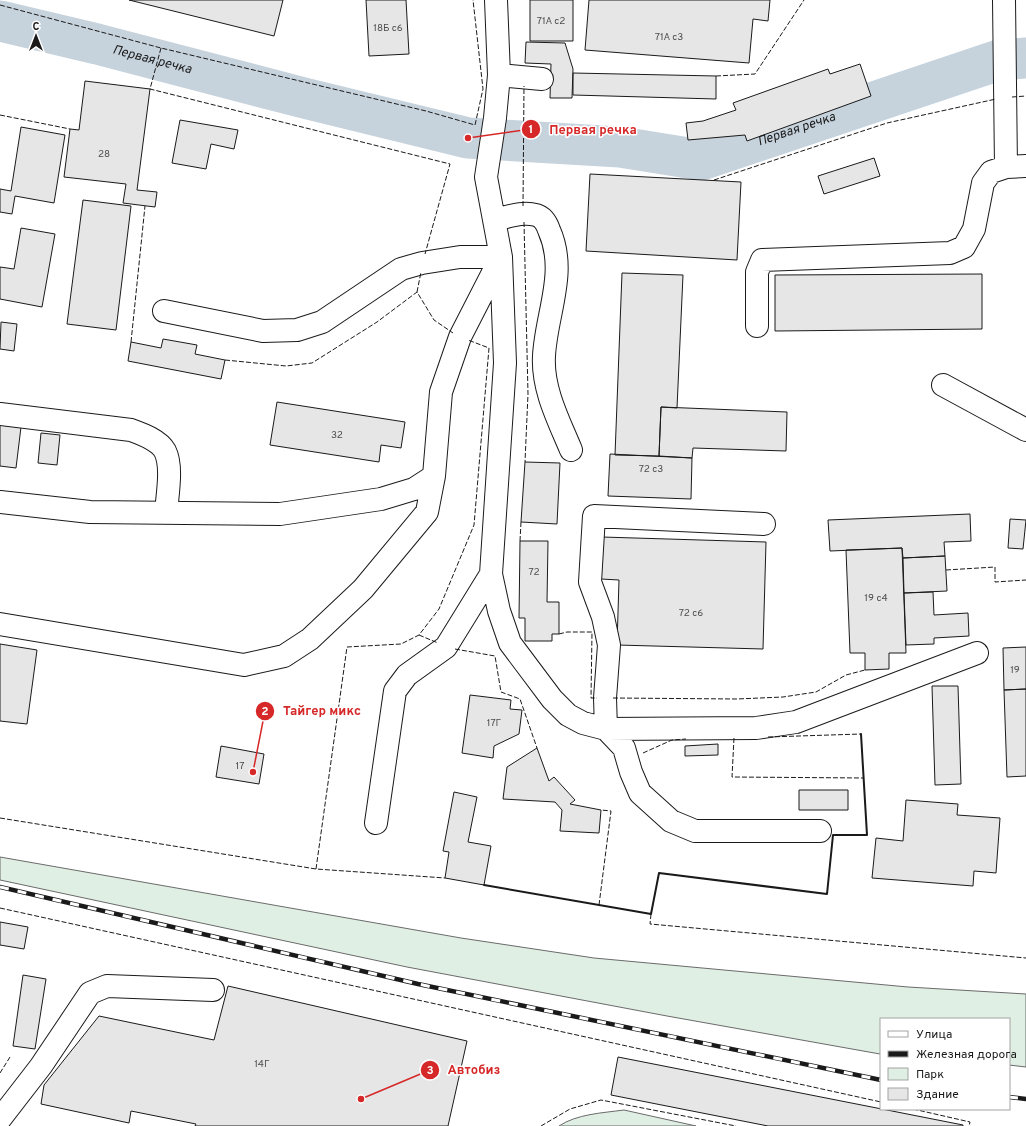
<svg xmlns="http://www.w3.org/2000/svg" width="1026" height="1126" font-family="Overpass,sans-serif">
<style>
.green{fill:#e0efe3;stroke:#6a6a6a}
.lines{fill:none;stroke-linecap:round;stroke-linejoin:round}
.river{stroke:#c6d2dc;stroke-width:41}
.building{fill:#e6e6e6;stroke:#1a1a1a}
.minor-casing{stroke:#1a1a1a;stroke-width:24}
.minor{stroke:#fff;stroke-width:22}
.rail-casing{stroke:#1a1a1a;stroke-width:4.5}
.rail{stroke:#fff;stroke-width:3;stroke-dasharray:9;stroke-linecap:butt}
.fence{stroke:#1a1a1a;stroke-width:1;stroke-dasharray:5 2;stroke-linecap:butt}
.wall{stroke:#1a1a1a;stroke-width:2}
.labels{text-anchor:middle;stroke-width:3;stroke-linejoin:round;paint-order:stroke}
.number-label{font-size:10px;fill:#4d4d4d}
.water-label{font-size:13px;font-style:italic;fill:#1a1a1a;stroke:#fff}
.leader{fill:none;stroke:#d62828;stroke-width:1.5}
.callout-dot{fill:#d62828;stroke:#fff;stroke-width:1.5}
.mark-label{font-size:12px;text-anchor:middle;font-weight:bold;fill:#fff}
.callout-label{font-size:13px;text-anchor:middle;font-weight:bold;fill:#d62828;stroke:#fff;stroke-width:3;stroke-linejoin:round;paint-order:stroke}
</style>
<rect width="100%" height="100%" fill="#fff"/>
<path class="green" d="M0,857L461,938L594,958L908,987L1026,994V1067L1009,1065V1019H881V1054H880L667,1016L407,967L0,880Z
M624,1110L696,1126H559C577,1114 602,1113 624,1110Z"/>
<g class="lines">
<path class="river" id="s1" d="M0,21L97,44L304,98L468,138L620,147L701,160L999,60L1026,58"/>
</g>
<path class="building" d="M129,0H283L274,36Z
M366,0H406L409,54L369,56Z
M530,0H573V41H530Z
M589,0H770L768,21L753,19L749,63L585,50Z
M526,42L565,43L573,69L572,98H550L551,64L525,63Z
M860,64L871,96L747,141L745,135L688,140L686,123L703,121L736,110L733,103L828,69L830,74Z
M573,73L716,76V99L573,95Z
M85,81L150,89L137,190L157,192L155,207L123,203L126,184L64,177L70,129L79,130Z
M180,120L238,130L234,149L211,144L206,169L172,163Z
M21,127L65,135L54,203L15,196L12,214L0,212V189L11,191Z
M874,158L880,176L824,194L818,176Z
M590,174L741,182L737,260L586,251Z
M83,200L131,206L116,330L67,324Z
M21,228L55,234L42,307L0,299V267L14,269Z
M622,273L683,275L677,408L661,407L659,456L615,455Z
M982,274V329L775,331V275Z
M1,322L17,324L14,351L0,349Z
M163,339L197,345L195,354L225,360L221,379L128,361L131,342L161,348Z
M277,402L405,422L401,448L381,445L379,462L270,445Z
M661,407L787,412L786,451L693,448L692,458L659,456Z
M0,425L21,427L16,468L0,466Z
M41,433L60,435L57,465L38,463Z
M610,454L692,458L691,499L608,496Z
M525,462L560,463L557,524L521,522Z
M970,514L971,541L944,542L945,556L903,558L902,548L830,551L828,520Z
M1010,519L1026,520L1023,549L1008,548Z
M602,537L766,542L763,649L617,645L619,580L601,579Z
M520,541H548L547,602H559V634H552V641H525V618H519Z
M902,548L906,653H889V669L865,670V653H850L846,550Z
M945,556L947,591L904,593L903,558Z
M933,592L934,615L968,613L969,636L934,638V644L906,645L904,593Z
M0,644L37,650L27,724L0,721Z
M1026,647V689L1004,690L1003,648Z
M932,686H958L961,784L935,785Z
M1026,689V776L1007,777L1004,690Z
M470,695L511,700L510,709L522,710L519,734L494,746L493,758L462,753Z
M718,744V755L685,756V746Z
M221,746L264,754L259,784L216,777Z
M537,748L549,781L554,777L575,800L570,804L601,810L599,833L560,831L562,810L555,802L503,799L507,767Z
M799,790H848V810H799Z
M454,792L477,797L468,842L491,846L484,885L445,878L449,852L443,851Z
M906,800L958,804L957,815L1000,818L996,873L974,871L973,886L872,878L876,838L903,841Z
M0,922L28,927L24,949L0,945Z
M23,975L46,979L35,1049L13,1046Z
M228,986L467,1041L448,1126H195L196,1124L131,1111L129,1123L41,1104L44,1085L99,1016L214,1040Z
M618,1057L963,1125V1126H768L611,1095Z"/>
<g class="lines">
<g class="minor-casing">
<path id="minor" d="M496,0L499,75L495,118L486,177L501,257L505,363L491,574L499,611L510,643L552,699L568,715L583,723L606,729L756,728L796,722L977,653
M1004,0L1006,167L1026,166
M499,75L542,79
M494,220C508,217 522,211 536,215C543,217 547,224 549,230C568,272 546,314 544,356C542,389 559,421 571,450
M757,326V272L762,260L950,253L964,247L974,229L983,183L991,172L1006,167
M943,385L1026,430
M0,414L131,430C142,434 159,440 165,451C173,467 167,496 166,513
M0,502L90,512L280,514L381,499L414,489L434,476L441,392L460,337L501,257H460L422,263L401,269L322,322L297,330L263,331L164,311
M764,524L594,516L590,582L603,617L609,645L605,698L606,729L624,748L631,772L640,793L671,821L695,831H820
M0,624L244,665L284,656L310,639L363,589L427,512L434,476
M376,823L395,691L407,675L446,647L491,574
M0,1119L41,1066L90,993L107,986L213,990"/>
</g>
<use href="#minor" class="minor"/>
<g class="rail-casing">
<path id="rail" d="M0,887L418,984L881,1080
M1009,1097L1026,1099"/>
</g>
<use href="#rail" class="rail"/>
<path class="fence" d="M0,5L161,48L426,111L475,125L483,89L473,0
M161,48L150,89L450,164L425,254
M716,76L755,74L804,0
M1012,97L1026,96
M0,115L70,129
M714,180L887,123L996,99
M523,206L524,86
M524,222L528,394L525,462
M417,292L421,272
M131,342L145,206
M225,360L286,366L312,363L377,322L417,292L434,320L453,333
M520,541L521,522
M946,570L995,567V582L1026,580
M559,634L567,632H592L591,698H597
M419,635L438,643
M455,649L495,656L501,692L520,699L537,748
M613,698L737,699L783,697L816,692L846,675L865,670
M768,737L861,734
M734,738L732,777L864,778
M643,753L672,740L686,739
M0,818L316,869L445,878
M316,869L347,647L401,644L419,635L439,609L474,525L489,348L468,340
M599,905L611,811L601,810
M0,908L881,1102
M651,914L650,924L1026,958
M0,1073L10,1057
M913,1109L970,1122L969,1126
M541,1126L570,1109L601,1100L736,1126"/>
<path class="wall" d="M484,885L651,914L659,873L827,894L833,835H867L861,734"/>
</g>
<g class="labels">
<g class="number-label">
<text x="551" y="24">71А с2</text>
<text x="388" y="31">18Б с6</text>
<text x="669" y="40">71А с3</text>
<text x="104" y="157">28</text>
<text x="337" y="438">32</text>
<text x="651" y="472">72 с3</text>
<text x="534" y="575">72</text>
<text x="876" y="601">19 с4</text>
<text x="691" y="616">72 с6</text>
<text x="1015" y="673">19</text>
<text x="494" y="726">17Г</text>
<text x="240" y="769">17</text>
<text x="262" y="1067">14Г</text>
</g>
<g class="water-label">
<text dy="5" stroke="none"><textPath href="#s1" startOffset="157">Первая речка</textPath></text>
<text dy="5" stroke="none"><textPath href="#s1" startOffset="817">Первая речка</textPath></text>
</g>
</g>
<path class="leader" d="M468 138L531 129M253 772L265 711M361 1099L430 1070"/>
<g class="callout-dot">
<circle cx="468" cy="138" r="4"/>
<circle cx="253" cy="772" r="4"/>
<circle cx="361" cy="1099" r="4"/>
<circle cx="531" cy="129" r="10"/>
<circle cx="265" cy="711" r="10"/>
<circle cx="430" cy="1070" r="10"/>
</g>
<g class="mark-label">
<text x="531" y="133">1</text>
<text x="265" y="715">2</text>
<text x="430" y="1074">3</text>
</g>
<g class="callout-label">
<text x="593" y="134">Первая речка</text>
<text x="322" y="715">Тайгер микс</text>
<text x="474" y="1074">Автобиз</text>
</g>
<rect x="880" y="1018" width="130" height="92" fill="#ffffff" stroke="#a3a3a3"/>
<rect x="888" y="1031" width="20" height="6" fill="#ffffff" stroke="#a3a3a3"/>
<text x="916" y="1038" font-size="12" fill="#1a1a1a">Улица</text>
<rect x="888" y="1051" width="20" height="6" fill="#1a1a1a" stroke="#a3a3a3"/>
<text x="916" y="1058" font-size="12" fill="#1a1a1a">Железная дорога</text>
<rect x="888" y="1068" width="20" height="12" fill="#e0efe3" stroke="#a3a3a3"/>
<text x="916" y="1078" font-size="12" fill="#1a1a1a">Парк</text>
<rect x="888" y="1088" width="20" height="12" fill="#e6e6e6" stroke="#a3a3a3"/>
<text x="916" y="1098" font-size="12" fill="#1a1a1a">Здание</text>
<g transform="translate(36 36)" stroke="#ffffff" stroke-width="3" paint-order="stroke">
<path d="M0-3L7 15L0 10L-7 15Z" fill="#1a1a1a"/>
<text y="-6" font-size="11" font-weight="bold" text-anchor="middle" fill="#1a1a1a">С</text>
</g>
</svg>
